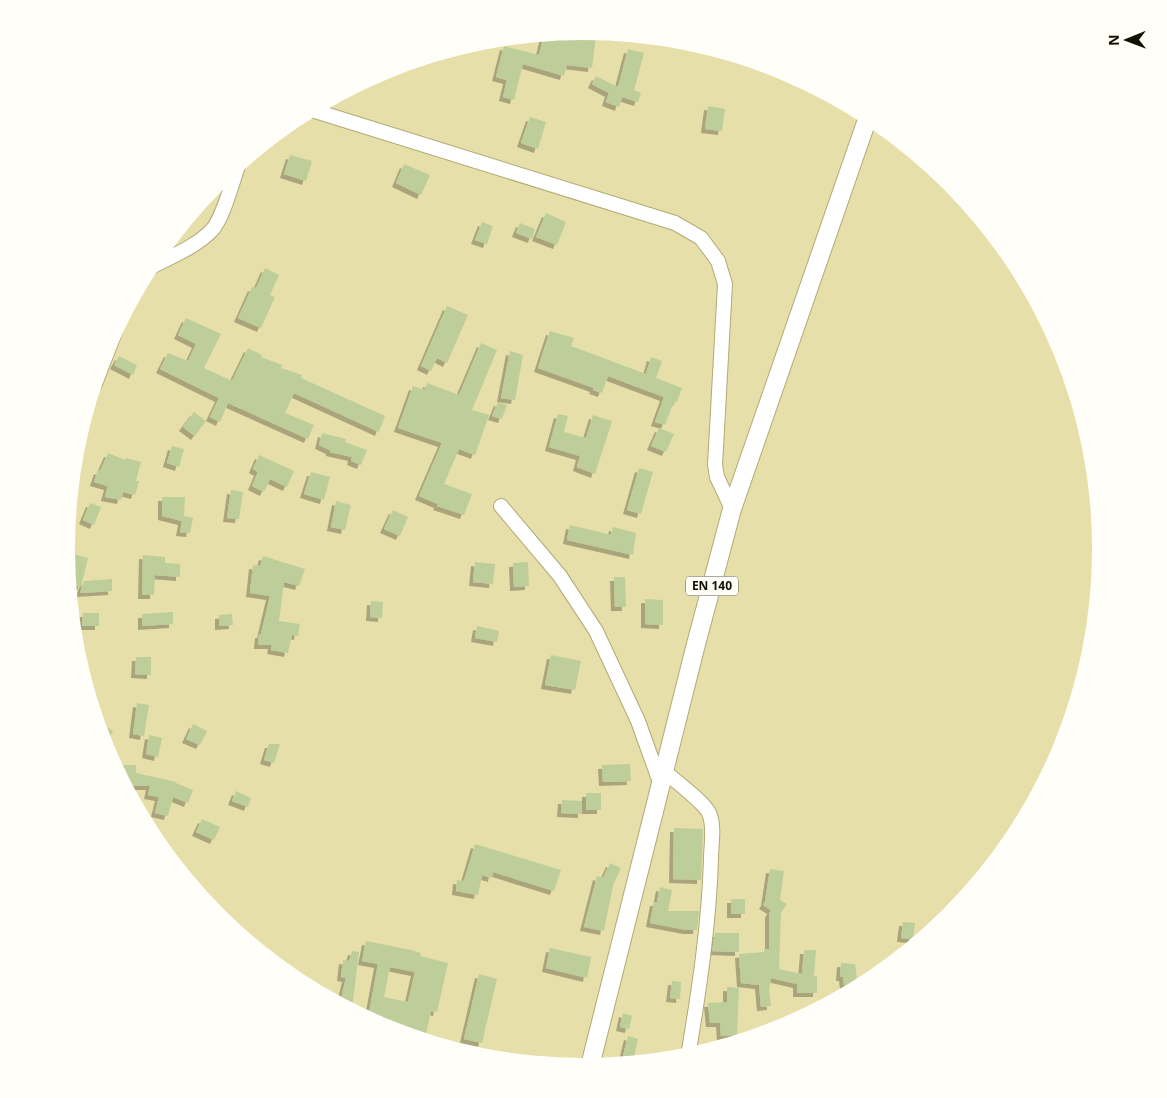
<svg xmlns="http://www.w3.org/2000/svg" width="1167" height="1098" font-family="'Noto Sans',sans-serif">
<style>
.building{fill:#bece9b;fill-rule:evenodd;filter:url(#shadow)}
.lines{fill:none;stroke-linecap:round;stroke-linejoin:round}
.minor-casing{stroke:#b0aa75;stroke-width:16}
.major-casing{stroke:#b0aa75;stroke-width:20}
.minor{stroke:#fff;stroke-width:14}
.major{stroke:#fff;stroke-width:18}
.labels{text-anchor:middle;stroke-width:4;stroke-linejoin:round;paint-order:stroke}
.shield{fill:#fffef9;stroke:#5a574b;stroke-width:1}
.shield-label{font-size:12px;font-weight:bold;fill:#131000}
</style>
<defs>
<filter id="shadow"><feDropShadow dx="-4" dy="4" stdDeviation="0" flood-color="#0004"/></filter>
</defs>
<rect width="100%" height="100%" fill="#e6dfa9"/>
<path class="building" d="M561,33L572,36L573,34L596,36L592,68L567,65L564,76L523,64L514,100L503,97L507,80L496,77L504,46L539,55L544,35Z
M628,49L644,53L634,90L641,93L638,102L622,97L619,107L606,102L609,93L592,84L596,76L618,87Z
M708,106L725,109L722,131L705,129Z
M530,117L546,122L538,149L521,143Z
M290,155L312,161L306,181L284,174Z
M404,164L430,175L421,195L396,183Z
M546,213L566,222L557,245L536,237Z
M482,222L493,226L487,244L475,240Z
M520,223L535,229L532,239L516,233Z
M265,268L279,275L270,295L275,297L261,328L238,318L252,287L256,288Z
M447,306L468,315L447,363L437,358L431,371L421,366Z
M186,318L221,334L204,368L232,381L248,348L262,355L261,357L282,365L281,368L302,375L301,378L385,416L379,432L294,393L285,413L314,425L308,439L228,403L220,422L210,417L219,398L160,369L168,353L188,361L196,344L178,335Z
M550,331L574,338L571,346L646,374L651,357L662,361L656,378L682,388L677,402L674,401L665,425L655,422L664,397L608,376L602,393L593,390L594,388L538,368Z
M481,343L497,350L472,410L489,415L475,455L459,449L444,484L472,494L464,515L437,506L438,504L419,496L442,443L398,428L413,386L425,390L427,383L459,395Z
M510,351L523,355L515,400L501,398Z
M119,356L137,365L133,375L114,365Z
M498,402L507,405L502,419L492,416Z
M194,412L206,421L195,436L183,427Z
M558,414L568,416L564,432L586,438L593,415L612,421L595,474L577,467L580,456L549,447Z
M659,428L674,434L666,452L651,446Z
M322,433L346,439L345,442L367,450L361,465L351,461L352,457L330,452V450L319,445Z
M172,446L184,449L179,467L167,463Z
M108,453L125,460L126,458L141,462L136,481H139L135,495L123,492L121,500L105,497L108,486L94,482L98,470L100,471Z
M259,455L294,471L287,487L270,479L264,492L252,486L258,472L253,469Z
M639,468L653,472L641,514L627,510Z
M311,472L330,477L324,500L304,494Z
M231,490L243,492L239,519L227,518Z
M162,497H185L184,516L193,518L190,533L180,532L182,521L162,516Z
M336,501L351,505L345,530L331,527Z
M90,503L101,507L94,525L83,520Z
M393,510L408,517L400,536L384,529Z
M570,525L611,535L613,527L636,533L633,555L567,540Z
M66,552L88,558L81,587L69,583Z
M143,555L165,557V563L180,564V577L155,575L154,595H142Z
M263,556L305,569L299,586L284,582L279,621L300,624L298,636L292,635L288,653L271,650L272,645H258L259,634H261L270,596L250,593L253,565L260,566Z
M475,562L495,564L493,584L473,582Z
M528,562L529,586L514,587L513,563Z
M614,577H625L626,607H615Z
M112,579V591L80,593L84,581Z
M645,599L663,600V625L645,624Z
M371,601L383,602L382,618L370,617Z
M173,612V624L142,626V614Z
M83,613H99V626H82Z
M232,614L233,625L219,626V615Z
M477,626L499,631L497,642L475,638Z
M551,655L581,661L575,690L545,685Z
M136,657H151V675L135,674Z
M137,703L149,705L144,736L133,734Z
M97,721L113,731L105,745Z
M193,724L207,731L200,745L186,739Z
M149,735L162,738L158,757L146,754Z
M269,744H280L274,763L264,760Z
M630,764L631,781L603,782L602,765Z
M120,765H136V773L176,782V783L193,790L188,803L173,797L168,816L155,813L159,797L148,795L150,786H126L120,774Z
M236,791L251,798L248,807L232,801Z
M586,793H601V810H586Z
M562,800L582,801V814L561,813Z
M202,819L220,827L214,840L196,832Z
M674,828L703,829L701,880L673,879Z
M475,844L561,870L554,891L493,872L492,878L482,875L478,895L456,891L457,880L464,881Z
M610,863L621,868L613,885L604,931L584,927L597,876L603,878Z
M770,869L784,871L780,900L787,904L781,913L779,969L802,974L804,950H816L814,976H817V993H797V984L771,978L769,990L771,1006L761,1007L759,985L741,983L739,954L764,952V949H769V914L771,910L763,905L765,902Z
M660,887L672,890L668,911H699L697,930H687L650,923L654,902H657Z
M731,899H745V914H731Z
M903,922L915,923L913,939L901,938Z
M715,933H739V952L712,951Z
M366,941L411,950L421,953L420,956L448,963L437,1012L431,1011L425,1039L385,1027L368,1018L378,964L362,961ZM390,967L415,972L408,1002L384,997Z
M550,948L591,957L587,978L546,968Z
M352,951L359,952L352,1009L340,1003L346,978L341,977L343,960L349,961Z
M841,963L855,964L858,987L845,993L843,977H840Z
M479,974L497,979L482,1043L464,1039Z
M672,981L681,982L680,999L670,998Z
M727,987L739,988L737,1035L721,1036L720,1023H710L708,1003L727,1002Z
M623,1013L632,1016L629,1029L620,1027Z
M628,1036L638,1039L633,1062L623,1063V1056Z"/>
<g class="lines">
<g class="minor-casing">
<path id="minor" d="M312,110L675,223L701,238L718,261L725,284L715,465L717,477L732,509
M149,268C170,257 196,247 212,230C223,218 232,183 238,166
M95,384L115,332
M501,506L560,576L596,631L638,721L661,785
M664,771C674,780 704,802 709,813C715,826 711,845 711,859C709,925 699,991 688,1056"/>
</g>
<g class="major-casing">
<path id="major" d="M590,1066L695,648L732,509L868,117"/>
</g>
<use href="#minor" class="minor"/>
<use href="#major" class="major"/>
</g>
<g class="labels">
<rect class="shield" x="686" y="576.5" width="52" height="19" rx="4"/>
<g class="shield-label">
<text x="712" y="590">EN 140</text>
</g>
</g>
<path d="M0 0H1167V1098H0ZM583 40H584A508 508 0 0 1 1092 548V550A508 508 0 0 1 584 1058H583A508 508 0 0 1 75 550V548A508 508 0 0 1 583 40Z" fill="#fffef9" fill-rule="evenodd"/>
<g transform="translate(1127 40) rotate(269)" stroke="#fffef9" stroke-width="4" paint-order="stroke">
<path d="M0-4L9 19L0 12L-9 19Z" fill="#131000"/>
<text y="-8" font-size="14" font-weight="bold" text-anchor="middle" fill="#131000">N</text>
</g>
</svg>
